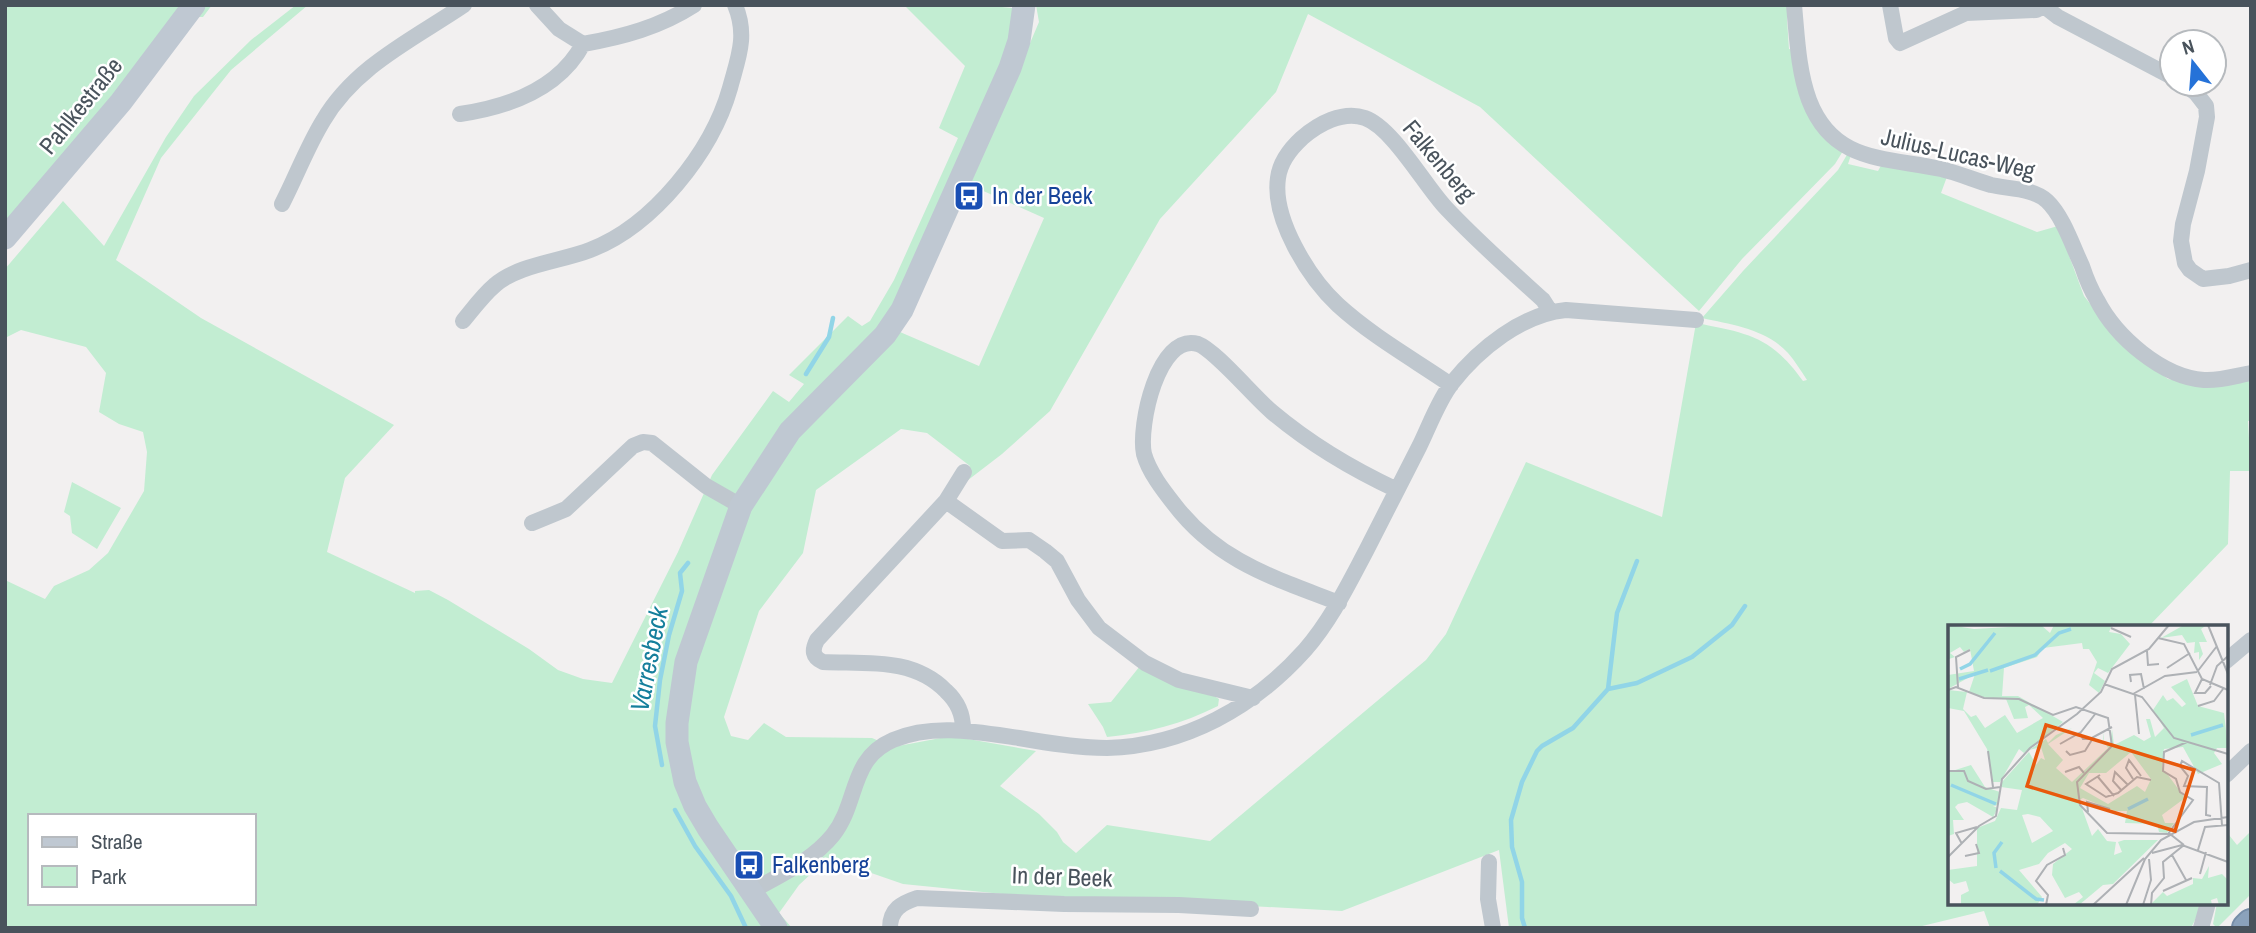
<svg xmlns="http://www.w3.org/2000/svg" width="2256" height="933" font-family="'Archivo Narrow',sans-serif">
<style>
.green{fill:#c2edd2;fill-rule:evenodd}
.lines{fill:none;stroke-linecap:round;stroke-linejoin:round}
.stream{stroke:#91d5e7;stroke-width:4.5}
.highway-casing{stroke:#768da7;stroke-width:32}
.street{stroke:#bfc7ce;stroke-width:16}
.secondary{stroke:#bfc8d2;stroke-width:23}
.highway{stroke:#8ba2bb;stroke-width:28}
.labels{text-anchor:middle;stroke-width:5;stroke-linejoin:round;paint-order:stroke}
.street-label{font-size:24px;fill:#49535c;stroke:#fff}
.transit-label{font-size:24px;fill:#164399;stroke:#fff;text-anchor:start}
.water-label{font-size:26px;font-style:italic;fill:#157f9c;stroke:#fff}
.inset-river{fill:none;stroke:#91d5e7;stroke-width:3.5}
.inset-road{fill:none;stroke:#aeb1b5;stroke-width:2}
.view{fill:#e8590c;fill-opacity:0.15;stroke:#e8590c;stroke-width:3.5}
.inset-edge{fill:none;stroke:#49535c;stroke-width:3.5}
</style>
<rect width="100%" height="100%" fill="#f2f0f0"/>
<path class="green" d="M5,5H212L203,17H177L5,228Z
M296,5H308L231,70L161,158L116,260L201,318L394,425L345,478L327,552L415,593V591L429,590L448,600L529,649L558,670L583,679L612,683L678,552L712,475L773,391L789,402L804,384L789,375L848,316L862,326L870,321L894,280L958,138L939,128L965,66L904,5L1002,7L1012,8L1016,21L900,332L979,366L1044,218L970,185L1039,22L1036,5H1789L1787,19L1789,49L1795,50L1797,67L1843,151L1835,164L1742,259L1699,311L1480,107L1308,14L1276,92L1160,219L1050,411L1002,454L959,487L970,466L927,433L901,429L816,490L803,553L759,611L724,717L731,736L748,740L764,723L786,737L872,738L893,747L951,736L1036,751L1000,786L1039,814L1057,832L1063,842L1076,853L1107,825L1210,841L1426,660L1446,634L1526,462L1662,517L1696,323C1747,333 1771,336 1803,381L1807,380C1801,371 1795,361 1788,353C1766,329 1733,325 1702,318L1743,271L1838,170L1848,153L1851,155L1848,164L1878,171L1884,160L1948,174L1941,193L2037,232L2058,226L2084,296L2124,346L2168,379L2208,386L2251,377V421H2248L2251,471H2230L2228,544L2148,627H1950V903H2200L2197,916L2191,928H1990L1984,911L1914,928H1509L1499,850L1342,911L1178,902L1064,900L903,884L828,858L799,885L779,913L792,928H5V580L45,599L54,586L89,570L108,553L144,491L147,452L143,432L119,424L99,412L106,373L86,347L21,330L5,338V269L63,201L104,246L166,137L194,96L251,40ZM30,816H254V903H30Z
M72,482L121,508L97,549L72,533L70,516L64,512Z
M1140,666L1214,696L1219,699L1218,706C1182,724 1147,733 1107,737L1103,727L1088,704L1111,702Z
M2251,831V894L2217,928L2213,924L2217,903H2226V861L2229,835L2237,845Z"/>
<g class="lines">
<path class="stream" d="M806,374L829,337L833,318
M1608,689L1617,613L1637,561
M662,765L655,726L660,680L669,635L682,591L680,573L688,563
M675,810L695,846L731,896L746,928
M1525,928L1522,918V882L1512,847L1511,820L1522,782L1537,751L1542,746L1573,728L1608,689L1637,683L1692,657L1732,625L1745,606"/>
<g class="highway-casing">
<path id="highway" d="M2247,928L2251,924"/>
</g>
<path class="street" d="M537,5L559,29L583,44C623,37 660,27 694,5
M1794,5C1797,36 1798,70 1809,100C1833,163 1885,157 1941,169C1958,173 1974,180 1991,185C2009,189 2033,188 2047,201C2063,216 2073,247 2082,266C2086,278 2091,290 2097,300C2116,337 2162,377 2204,380C2220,381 2235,376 2251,373
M1890,5L1896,38L1900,43L1966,13L2036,10L2046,5
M2048,5L2049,10L2058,17L2172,77
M2184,84L2196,93L2206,106L2207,117L2197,171L2183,224L2181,241L2185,263L2190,270L2203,279L2229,276L2251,270
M460,114C508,107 559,89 583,44
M282,204C296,177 307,147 323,121C355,66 414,39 464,5
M463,321C473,309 483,295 495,285C517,265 562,261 590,250C653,226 712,152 730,88C738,58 748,36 735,5
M1451,385C1413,359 1372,336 1338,305C1309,278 1272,219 1278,178C1280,162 1290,149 1302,138C1318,124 1343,110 1365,118C1393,128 1425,186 1446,208C1477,241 1510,270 1543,300L1550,311
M946,501L1002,541L1029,540L1045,551L1057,561L1078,600L1099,628L1145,663L1179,680L1253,698
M532,523L566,509L633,446L643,442L652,443L706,486L741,506
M1339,603C1275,578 1218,562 1174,504C1163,490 1149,472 1144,454C1138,427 1158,332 1198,344C1215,350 1254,397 1272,412C1310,444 1352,469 1397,490
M2226,661L2251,640
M963,729C963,714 958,702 946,691C913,657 866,664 823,662C812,657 812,650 817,640L946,501L964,472
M2226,775L2251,751
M1489,862L1488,899L1493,928
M752,891C780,875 812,861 833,835C859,802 849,759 893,740C933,723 978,732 1019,738C1048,743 1078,748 1107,748C1185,746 1254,707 1305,650C1331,620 1348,585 1366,551C1384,516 1401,482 1419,447C1429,427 1438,401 1452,383C1479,349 1522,314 1566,310L1696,320
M890,928C890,909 902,903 917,898L1064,904L1179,905L1251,909
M2201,928L2208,903"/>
<path class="secondary" d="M5,238L121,102L194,5
M776,928L708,828L695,806L685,782L677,742V723L686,662L741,506L790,431L885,335L902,310L1010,68L1019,41L1024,5"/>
<use href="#highway" class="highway"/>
</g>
<defs>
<g id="bus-square" transform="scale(1.575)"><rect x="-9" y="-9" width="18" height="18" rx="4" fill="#1a4fb4" stroke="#fff"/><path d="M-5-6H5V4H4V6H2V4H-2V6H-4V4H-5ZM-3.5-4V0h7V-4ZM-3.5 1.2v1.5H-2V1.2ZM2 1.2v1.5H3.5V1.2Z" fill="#fff"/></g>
</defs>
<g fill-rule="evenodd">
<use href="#bus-square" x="969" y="196"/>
<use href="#bus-square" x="749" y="865"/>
</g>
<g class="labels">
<g class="street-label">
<text transform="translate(81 106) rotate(-51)" y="8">Pahlkestraße</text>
<text transform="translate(1958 154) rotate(13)" y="8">Julius-Lucas-Weg</text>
<text transform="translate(1439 161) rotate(50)" y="8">Falkenberg</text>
<text transform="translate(1062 877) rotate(2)" y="8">In der Beek</text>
</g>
<g class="transit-label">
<text x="992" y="204">In der Beek</text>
<text x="772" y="873">Falkenberg</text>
</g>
<g class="water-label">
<text transform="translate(649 659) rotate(-79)" y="9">Varresbeck</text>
</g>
</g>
<g transform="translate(1948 625)">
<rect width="280" height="280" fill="#f2f0f0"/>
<path d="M1,0L26,4L93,0L102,8L106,0H164L161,7L173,9L182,19L160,48L150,43L146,48L157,56L151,68L141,60L149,37L141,24H135L134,18L95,23L89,32L56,43L54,71H70L115,97L76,128L71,124L52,157H45L39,124L16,86L0,83V65L19,67L15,84L23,92L28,90L37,103L57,90L69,108L95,93L81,80L77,82L80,93L66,94L58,74H41L21,67L27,49L0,64V50L26,46L22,24L16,27L12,22L2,28L7,32L1,34L0,47ZM236,0H259L253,4L259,17H251L255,29L251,35V27L246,28L247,17L239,18L234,10L213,13ZM239,54L250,81L276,88L280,123H269L266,128L274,139L250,149L235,122L216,124L214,142L237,173L214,190L217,198H226L219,208L211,207L209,199L177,198L179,186H167L135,173L131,175L144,211L150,204L159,216L168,217L166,230L174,227L170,217L176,215H210L165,259L155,260L131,280H125L135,272L131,267L117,273L104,250L105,239L124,224L117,218L100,228L91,239L71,245L94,272L89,280H13V270L21,266L18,256L6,259L0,254V245L29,241V203L47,196L53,183L69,185L74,165L53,162L54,157L81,127L88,140L93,133L97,135L93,122L81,125L98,114L100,118L108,110L124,103L100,119L115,135L108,143L124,157L160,123L155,114V107L156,116L162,120L164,104L166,120L186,110L196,116L203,112L198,94H202L207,112L216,103L205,85L215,70L219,76L225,73L234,82L238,79L223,62ZM183,127L203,154L197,167L189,161L160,179L132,163L141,148H158ZM80,189L92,192L105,206L84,218L74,190ZM23,140L37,162L52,167L50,180L45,181L50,183L45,192L19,177L10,179L7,182L16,195H5L6,209L0,211L1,147ZM261,241L260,253L274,249L280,255V280H271L269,273L263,275L264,280H202L215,267L219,271L245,259V253L254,254Z" fill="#c2edd2" fill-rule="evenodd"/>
<path class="inset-river" d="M12,44L22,39L47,8M42,46L87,30L111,8L123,4M11,54L40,45M243,110L275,100M3,160L48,179M180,184L200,174M48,243L46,228L54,217M52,246L88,274L96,275"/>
<path class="inset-road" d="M260,0L280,49M163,3L183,12M210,13L236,19L254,54L280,65M199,26L200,40L211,39M219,43L242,28M249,47L269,21M254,54L247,68H257L263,61M183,57L182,50L193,49L196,64M156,59L194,72L226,113L280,129M262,60L269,41L280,31M10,62L8,32L22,25M0,65L8,62L36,73L71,74L105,90L128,82L160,93L164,121L129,157L132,180L159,208L222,209L236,220M185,69L217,51L249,47M187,70L191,109M250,81L266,76L275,64M132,108L135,114H142L164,102M112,119L133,107L148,88M40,126L45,162M118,126L122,130L137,126L145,113M0,146H16L20,156L38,164L52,162M117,147L131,142L136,148M152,150L138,159L158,172L170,168L189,152L203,155M150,152L166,171M185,154L178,143L181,135L193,151M174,166L165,156L167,147L180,160M140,187L139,177L162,184M263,191L258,190L259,162L236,161L240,151L232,141L234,136L271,158L274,200M220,209L245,175L232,167L228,154L215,146L216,127L239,117M14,219L8,208L29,202M250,225L257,202L280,200M204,228L234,220L280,237M224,230L238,255M17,231L31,228L28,219M0,232L31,201L48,191L54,154L82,123L129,89L153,67L164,44L201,24L221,0M252,249L258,227M215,266L244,253M98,280L100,270L88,256L99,240L117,230L115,223M145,280L196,233M178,280L197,234L213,215L246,197L280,192M195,280L203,255L201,234M203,280L204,268L216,253L215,237L236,220"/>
<path class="view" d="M98,100L246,145L227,206L79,161Z"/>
<rect width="280" height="280" class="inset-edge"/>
</g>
<rect width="2256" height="933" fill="none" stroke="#49535c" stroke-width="14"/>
<rect x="28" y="814" width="228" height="91" fill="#ffffff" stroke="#b6babe" stroke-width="2"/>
<rect x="42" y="837" width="35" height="10" fill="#bfc8d2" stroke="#b6babe" stroke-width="2"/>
<text x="91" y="849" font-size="21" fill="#49535c">Straße</text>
<rect x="42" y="866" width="35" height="21" fill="#c2edd2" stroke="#b6babe" stroke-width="2"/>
<text x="91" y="884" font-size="21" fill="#49535c">Park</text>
<g transform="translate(2193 63) rotate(343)"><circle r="33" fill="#ffffff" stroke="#b6babe" stroke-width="2"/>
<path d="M0-5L12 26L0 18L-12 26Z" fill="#2572d8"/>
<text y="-10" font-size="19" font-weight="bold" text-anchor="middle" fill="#49535c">N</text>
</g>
</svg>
